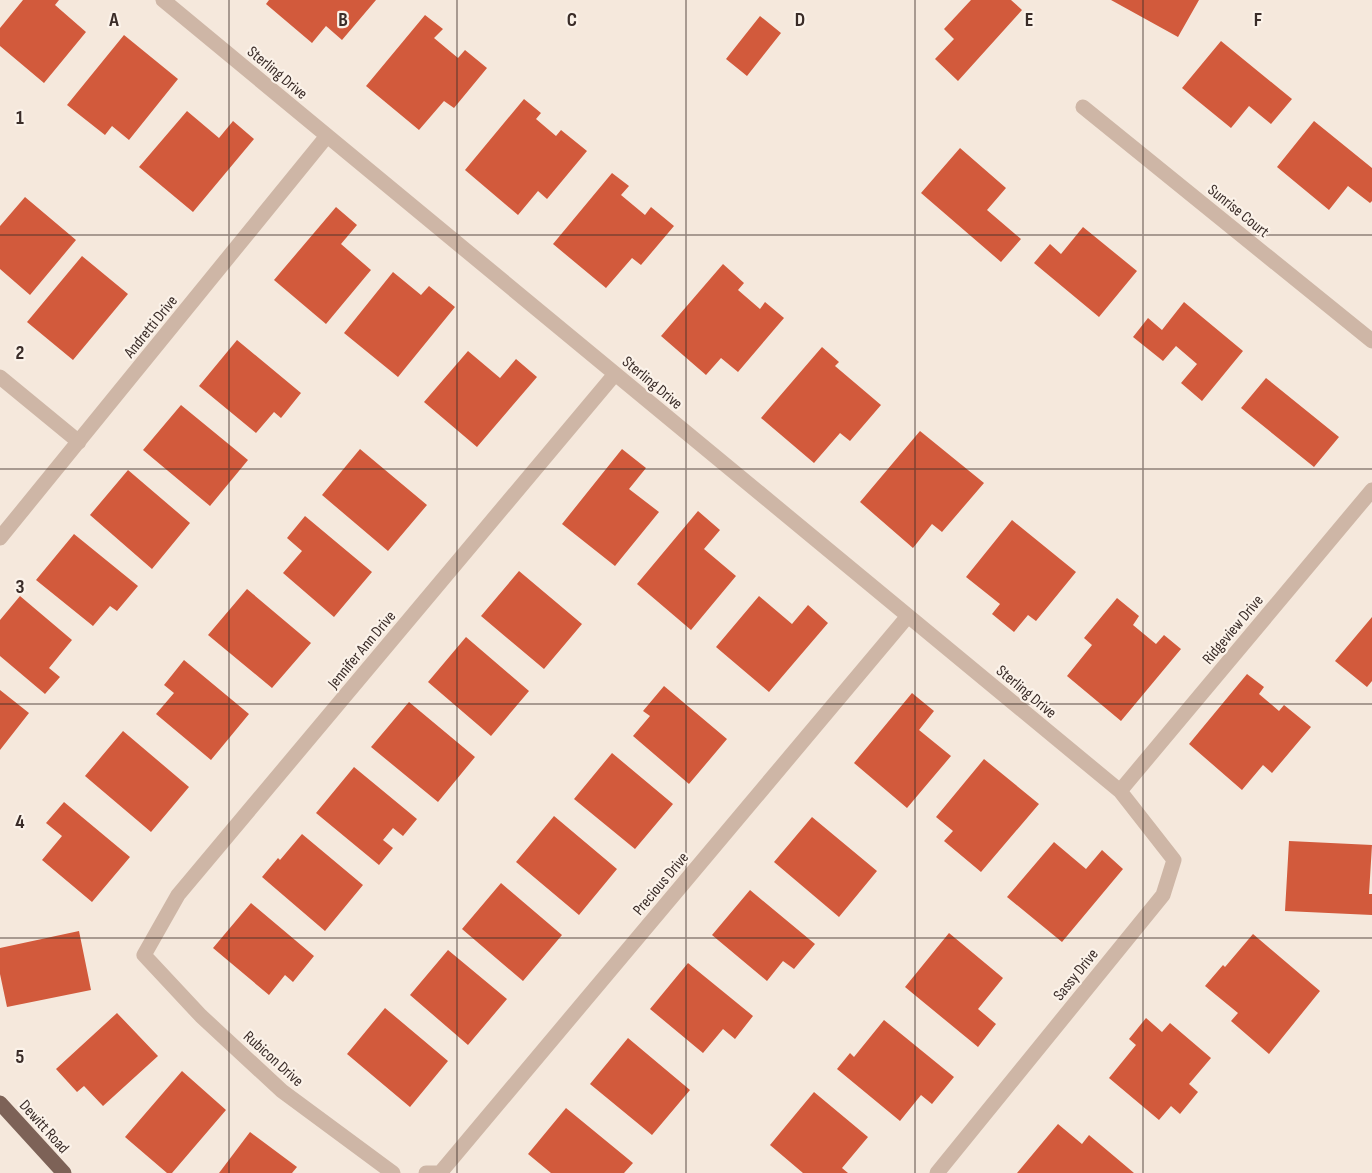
<svg xmlns="http://www.w3.org/2000/svg" width="1372" height="1173" font-family="'Sofia Sans Condensed',sans-serif">
<style>
.building{fill:#d25a3c}
.lines{fill:none;stroke-linecap:round;stroke-linejoin:round}
.minor{stroke:#ceb6a6;stroke-width:15}
.major{stroke:#7d6257;stroke-width:15}
.grid{fill:none;stroke:#3a2c28;stroke-width:1.5;stroke-opacity:0.55}
.labels{text-anchor:middle;stroke-width:4.5;stroke-linejoin:round;paint-order:stroke}
.street-label{font-size:16px;fill:#3a2c28;stroke:#fbf2e9}
.grid-label{font-size:20px;text-anchor:middle;font-weight:bold;fill:#3a2c28;stroke:#fbf2e9;stroke-width:4.5;stroke-linejoin:round;paint-order:stroke}
</style>
<rect width="100%" height="100%" fill="#f5e8dc"/>
<path class="building" d="M23,0H59L55,5L86,32L44,83L0,46V28Z
M269,0H376L342,40L326,26L312,43L266,4Z
M971,0H1011L1022,10L958,81L935,59L954,39L944,29Z
M1111,0H1199L1178,37Z
M425,15L443,29L434,38L458,58L465,50L487,68L454,108L444,101L419,130L366,86Z
M760,16L781,33L747,76L726,59Z
M124,35L178,79L129,140L112,126L105,135L67,105Z
M1221,41L1292,99L1271,124L1249,106L1231,128L1182,88Z
M524,99L541,113L536,119L556,136L561,130L587,151L547,199L538,191L518,215L465,170Z
M187,111L219,138L233,121L254,139L193,212L139,167Z
M1314,121L1372,168V201L1370,203L1348,186L1329,210L1277,167Z
M960,148L1006,188L987,210L1021,239L1001,262L921,193Z
M612,173L629,186L621,195L645,215L651,207L674,226L641,265L632,258L606,288L553,244Z
M25,197L76,240L30,295L0,269V226Z
M336,207L357,225L341,244L371,270L326,324L274,280Z
M1083,227L1137,271L1099,317L1034,263L1050,244L1061,254Z
M82,256L128,294L73,360L27,322Z
M723,264L744,283L738,290L760,309L765,302L784,318L738,372L721,358L706,375L661,336Z
M393,272L421,295L429,286L455,307L398,377L344,333Z
M1184,302L1243,351L1202,401L1181,383L1197,364L1176,346L1163,361L1133,337L1148,318L1162,330Z
M237,340L301,393L281,418L274,412L256,433L199,386Z
M822,347L839,362L835,366L881,405L850,441L840,433L814,463L761,418Z
M468,351L500,378L516,359L537,377L477,447L424,402Z
M1266,378L1339,437L1314,467L1241,408Z
M181,405L248,460L210,506L143,450Z
M920,431L984,483L942,532L932,524L913,548L860,502Z
M360,449L427,505L388,551L322,495Z
M622,449L646,468L629,489L659,512L615,566L562,524Z
M128,470L190,523L152,569L90,515Z
M698,511L720,530L704,549L736,576L691,630L637,584Z
M305,516L372,572L334,617L283,573L302,551L287,538Z
M1012,520L1076,572L1036,621L1028,615L1014,632L992,614L1000,604L966,577Z
M74,534L138,586L117,611L110,606L93,626L36,580Z
M519,571L582,624L544,669L481,616Z
M247,589L311,643L272,688L208,635Z
M20,596L72,640L49,668L60,677L45,694L0,656V620Z
M759,596L792,624L808,605L828,623L769,692L716,647Z
M1117,598L1139,616L1133,625L1156,644L1164,635L1181,649L1121,721L1067,676L1092,645L1084,638Z
M1372,617V681L1367,687L1335,661Z
M466,637L529,691L491,736L428,682Z
M184,660L249,714L211,760L156,714L174,693L164,685Z
M1247,674L1264,687L1259,694L1279,711L1284,705L1311,727L1272,773L1263,765L1242,790L1189,744Z
M664,686L727,739L689,784L633,736L650,716L643,711Z
M0,690L29,713L0,750Z
M912,693L934,711L919,730L951,756L907,808L854,763Z
M409,702L475,757L438,802L371,747Z
M123,731L189,787L151,832L85,776Z
M612,753L673,804L635,849L574,799Z
M984,759L1039,804L981,872L944,841L953,831L936,817Z
M354,767L417,819L403,836L393,828L383,840L393,848L379,865L316,813Z
M64,802L130,857L92,902L42,860L62,836L46,823Z
M554,816L617,869L579,915L516,862Z
M812,817L877,871L839,917L774,862Z
M302,834L363,885L325,931L262,877L278,858L280,860Z
M1289,841L1372,845L1369,894H1372V915L1285,911Z
M1054,842L1086,869L1102,850L1123,869L1062,942L1007,897Z
M501,883L562,935L523,981L462,929Z
M750,890L815,944L794,969L783,961L767,981L712,935Z
M251,903L314,956L293,982L285,975L269,995L213,948Z
M79,931L91,990L7,1007L0,974V948Z
M949,933L1003,978L978,1009L996,1024L978,1047L905,987Z
M1253,934L1320,991L1269,1054L1231,1021L1238,1013L1205,986L1223,965L1225,967Z
M448,950L507,999L468,1045L410,995Z
M688,963L753,1016L735,1039L723,1029L703,1053L650,1009Z
M385,1008L448,1061L410,1107L347,1054Z
M117,1013L158,1056L103,1106L84,1086L77,1092L56,1069Z
M1146,1018L1162,1032L1170,1023L1211,1058L1189,1084L1198,1092L1180,1114L1171,1106L1159,1120L1109,1078L1136,1045L1129,1039Z
M884,1020L954,1077L932,1104L921,1095L900,1121L837,1069L850,1053L854,1057Z
M628,1038L690,1090L652,1135L590,1084Z
M182,1071L226,1110L172,1173H167L125,1137Z
M814,1092L868,1137L842,1168L848,1173H803L770,1145Z
M566,1108L633,1163L624,1173H551L528,1154Z
M1058,1124L1082,1144L1089,1135L1134,1173H1017Z
M250,1132L297,1167L292,1173H219Z"/>
<g class="lines">
<path class="minor" d="M163,0L1120,791L1174,860L1163,895L937,1173
M1083,107L1372,341
M0,377L79,442
M0,538L327,136
M1120,791L1372,490
M393,1173L282,1091L201,1016L144,955L178,895L615,374
M426,1173H440L908,616"/>
<path class="major" d="M0,1103L64,1173"/>
</g>
<path class="grid" d="M229,0V1173M457,0V1173M686,0V1173M915,0V1173M1143,0V1173M0,235H1372M0,469H1372M0,704H1372M0,938H1372"/>
<g class="labels">
<g class="street-label">
<text transform="translate(278 72) rotate(40)" y="6">Sterling Drive</text>
<text transform="translate(1239 210) rotate(39)" y="6">Sunrise Court</text>
<text transform="translate(150 326) rotate(-51)" y="6">Andretti Drive</text>
<text transform="translate(653 382) rotate(40)" y="6">Sterling Drive</text>
<text transform="translate(1232 629) rotate(-50)" y="6">Ridgeview Drive</text>
<text transform="translate(361 649) rotate(-50)" y="6">Jennifer Ann Drive</text>
<text transform="translate(1027 691) rotate(40)" y="6">Sterling Drive</text>
<text transform="translate(660 883) rotate(-50)" y="6">Precious Drive</text>
<text transform="translate(1075 974) rotate(-51)" y="6">Sassy Drive</text>
<text transform="translate(274 1058) rotate(42)" y="6">Rubicon Drive</text>
<text transform="translate(45 1126) rotate(48)" y="6">Dewitt Road</text>
</g>
</g>
<g class="grid-label">
<text x="114" y="26">A</text>
<text x="343" y="26">B</text>
<text x="572" y="26">C</text>
<text x="800" y="26">D</text>
<text x="1029" y="26">E</text>
<text x="1258" y="26">F</text>
<text x="20" y="124">1</text>
<text x="20" y="359">2</text>
<text x="20" y="593">3</text>
<text x="20" y="828">4</text>
<text x="20" y="1063">5</text>
</g>
</svg>
